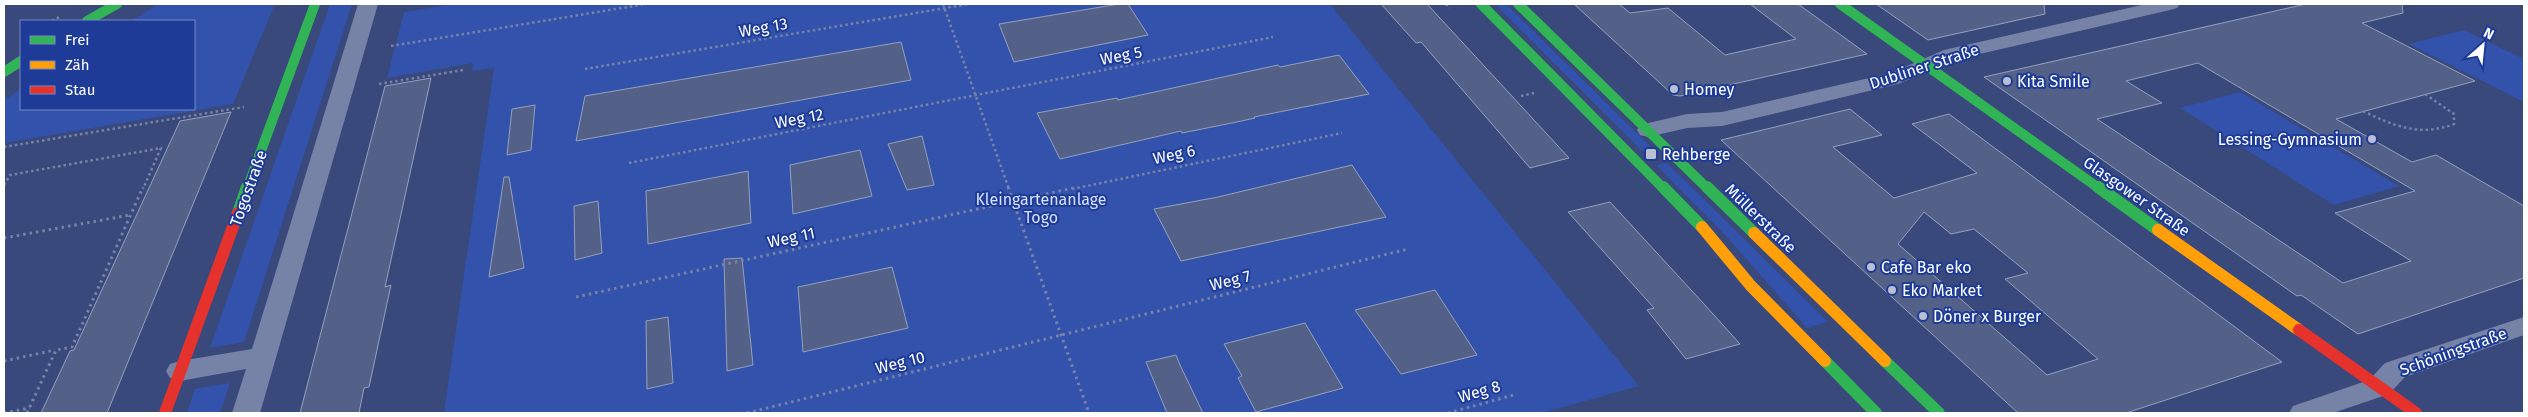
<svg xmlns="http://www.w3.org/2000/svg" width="2528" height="417" font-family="'Fira Sans',sans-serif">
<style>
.green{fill:#3252ac}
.building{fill:#536189;stroke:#96a0bb;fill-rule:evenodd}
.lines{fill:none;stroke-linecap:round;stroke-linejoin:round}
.path-far1{stroke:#7783a6;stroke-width:2.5;stroke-dasharray:2.5 3;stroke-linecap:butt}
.path{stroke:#7783a6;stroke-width:3;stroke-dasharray:2.5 4;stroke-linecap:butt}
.street{fill:#7783a6;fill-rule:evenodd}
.fast-far1{stroke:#30b455;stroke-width:10}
.fast{stroke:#30b455;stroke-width:12}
.slow{stroke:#ff9f0a;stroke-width:12}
.jam{stroke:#e5322d;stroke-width:12}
.poi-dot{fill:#babfd1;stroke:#1d3b97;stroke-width:2}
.labels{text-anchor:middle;stroke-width:4;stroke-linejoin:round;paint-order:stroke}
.street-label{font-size:16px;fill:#fff;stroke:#1d3b97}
.poi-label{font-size:16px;fill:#fff;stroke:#1d3b97;text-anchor:start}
.park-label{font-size:16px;fill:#d8e1fb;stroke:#1d3b97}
</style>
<rect width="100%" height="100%" fill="#39497b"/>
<path class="green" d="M159,4H275L233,104L4,143V100L21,89V109H194V21H131Z
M330,4H352L244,342L210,348Z
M454,4H1330L1639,386L1542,413H444L494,68L472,71L473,63L387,78L404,12Z
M1495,4H1506L1653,149L1642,151Z
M2464,30L2524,59V102L2409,44Z
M2240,92L2399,186L2334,205L2180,108Z
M1667,163L1828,322L1807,328L1728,238L1656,165Z
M230,383L220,413H187L195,389Z"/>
<path class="building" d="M1119,4H1128L1148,35L1014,62L999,24Z
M1381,4H1427L1569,158L1530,168L1421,42L1416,43Z
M1574,4H1619L1630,13L1668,8L1725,55L1796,39L1750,4H1798L1867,54L1680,96L1673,95Z
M1876,4H2044L2045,14L1928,40Z
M2306,4H2402L2403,13L2362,23L2475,81L2336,119L2412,162L2436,155L2524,206V278L2358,334L2301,295L2297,296L1984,77ZM2198,63L2415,191L2335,213L2411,261L2343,283L2097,119L2162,103L2126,81Z
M901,42L911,80L576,141L585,96Z
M1339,55L1369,94L1254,117L1255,118L1232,123L1182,133L1181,131L1060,159L1037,113L1117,98L1118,100L1278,65L1280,67Z
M431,78L385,287L391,285L369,387L364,388L359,413H300L385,86Z
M535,105L531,150L507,155L512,109Z
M1850,109L1882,135L1833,147L1894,198L1977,173L1912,124L1949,114L2282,362L2126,413H2018L1721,140ZM1924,212L1951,234L1974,229L2028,273L2005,279L2098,359L2047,375L1898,244Z
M231,112L107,413H41L70,351L74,350L180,121Z
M922,136L934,185L907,190L888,144Z
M860,150L872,196L793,214L790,165Z
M1352,165L1386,217L1181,261L1154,209L1218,197Z
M748,171L751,223L648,244L646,191Z
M504,177H509L524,268L489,277Z
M598,201L602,253L575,260L574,206Z
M1610,202L1704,304L1740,344L1686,359L1647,310L1654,308L1568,212Z
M742,258L753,365L727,371L724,259Z
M892,267L908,328L803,352L798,287Z
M1435,290L1477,355L1401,374L1355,310Z
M668,317L673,383L647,389L646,321Z
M1305,323L1343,388L1256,412L1238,378L1242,376L1224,344Z
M1176,355L1180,365L1203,413H1167L1146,362Z"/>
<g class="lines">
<path class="path-far1" d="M943,4L1009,189
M1446,4L1450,8
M52,21L61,16
M391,46L646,4
M585,69L969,4
M379,84L463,70
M1521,96L1534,93
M2363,111C2394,126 2420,137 2454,124V114L2425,94
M4,147L244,107
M629,163L1273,37
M4,185L10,175L161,148L143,189
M1072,189L1342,133"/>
<path class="path" d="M1008,187L1089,413
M4,238L130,215
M576,297L1078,187
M4,361L55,350
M4,413L30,408
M27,413L56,350L72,347L143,187
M747,413L1408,249
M1448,413L1517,394"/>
<path class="street" d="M358,4H378L260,413H232L246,369L180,381L170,378L166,371L170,364L180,361L252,349Z
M2146,4H2180L2177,8L2170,10L1958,59L1898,84L1722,126L1687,128L1648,137L1640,135L1637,130L1640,125L1687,114L1722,112L1891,73L1944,50Z
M2524,317V335L2405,377L2389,394L2333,413H2289L2293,406L2369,380L2385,363Z"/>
<path class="fast-far1" d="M1481,4L1664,189
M1518,4L1708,189
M1840,4L2100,189
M87,21L117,4
M4,72L21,61
M247,189L315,4"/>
<path class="fast" d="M1663,187L1702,227
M1707,187L1754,233
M2098,187L2158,230
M238,213L247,187
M1825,361L1876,413
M1885,361L1939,413"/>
<path class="slow" d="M1702,227L1751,286L1825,361
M2158,230L2299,330
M1754,233L1885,361"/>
<path class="jam" d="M2299,330L2416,413
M165,413L238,213"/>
</g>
<g class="poi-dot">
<circle cx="2007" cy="81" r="5"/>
<circle cx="1674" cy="89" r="5"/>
<circle cx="2372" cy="139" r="5"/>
<rect x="1645" y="148" width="12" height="12" rx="2.5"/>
<circle cx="1871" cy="267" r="5"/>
<circle cx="1892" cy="290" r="5"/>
<circle cx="1923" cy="316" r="5"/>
</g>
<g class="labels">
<g class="street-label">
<text transform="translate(763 27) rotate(-10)" y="6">Weg 13</text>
<text transform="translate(1121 55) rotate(-11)" y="6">Weg 5</text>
<text transform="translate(1924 66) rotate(-18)" y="6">Dubliner Straße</text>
<text transform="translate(799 118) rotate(-11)" y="6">Weg 12</text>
<text transform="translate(1174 154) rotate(-12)" y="6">Weg 6</text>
<text transform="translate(248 188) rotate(-70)" y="6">Togostraße</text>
<text transform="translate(2137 196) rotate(35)" y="6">Glasgower Straße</text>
<text transform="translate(1761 218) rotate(44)" y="6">Müllerstraße</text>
<text transform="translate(791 237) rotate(-12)" y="6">Weg 11</text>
<text transform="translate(1230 280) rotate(-14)" y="6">Weg 7</text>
<text transform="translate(2453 351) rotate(-20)" y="6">Schöningstraße</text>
<text transform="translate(900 362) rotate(-14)" y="6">Weg 10</text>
<text transform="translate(1479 391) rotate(-16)" y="6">Weg 8</text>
</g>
<g class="poi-label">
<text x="2017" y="87">Kita Smile</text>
<text x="1684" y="95">Homey</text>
<text x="2362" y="145" text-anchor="end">Lessing-Gymnasium</text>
<text x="1662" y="160">Rehberge</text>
<text x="1881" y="273">Cafe Bar eko</text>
<text x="1902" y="296">Eko Market</text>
<text x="1933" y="322">Döner x Burger</text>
</g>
<g class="park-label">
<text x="1041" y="205">Kleingartenanlage<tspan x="1041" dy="18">Togo</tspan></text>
</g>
</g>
<rect width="2528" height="417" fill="none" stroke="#ffffff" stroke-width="10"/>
<rect x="20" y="20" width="175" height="90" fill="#1d3b97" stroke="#7789c1"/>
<rect x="30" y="36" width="25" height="8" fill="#30b455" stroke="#7789c1"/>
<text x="65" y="45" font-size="15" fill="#ffffff">Frei</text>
<rect x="30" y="61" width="25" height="8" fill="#ff9f0a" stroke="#7789c1"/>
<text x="65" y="70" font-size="15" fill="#ffffff">Zäh</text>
<rect x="30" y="86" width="25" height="8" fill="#e5322d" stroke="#7789c1"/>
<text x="65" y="95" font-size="15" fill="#ffffff">Stau</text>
<g transform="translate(2483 45) rotate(27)" stroke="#1d3b97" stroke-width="4" paint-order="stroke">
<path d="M0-4L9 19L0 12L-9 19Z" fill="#ffffff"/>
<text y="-8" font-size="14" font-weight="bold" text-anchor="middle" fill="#ffffff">N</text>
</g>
</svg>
